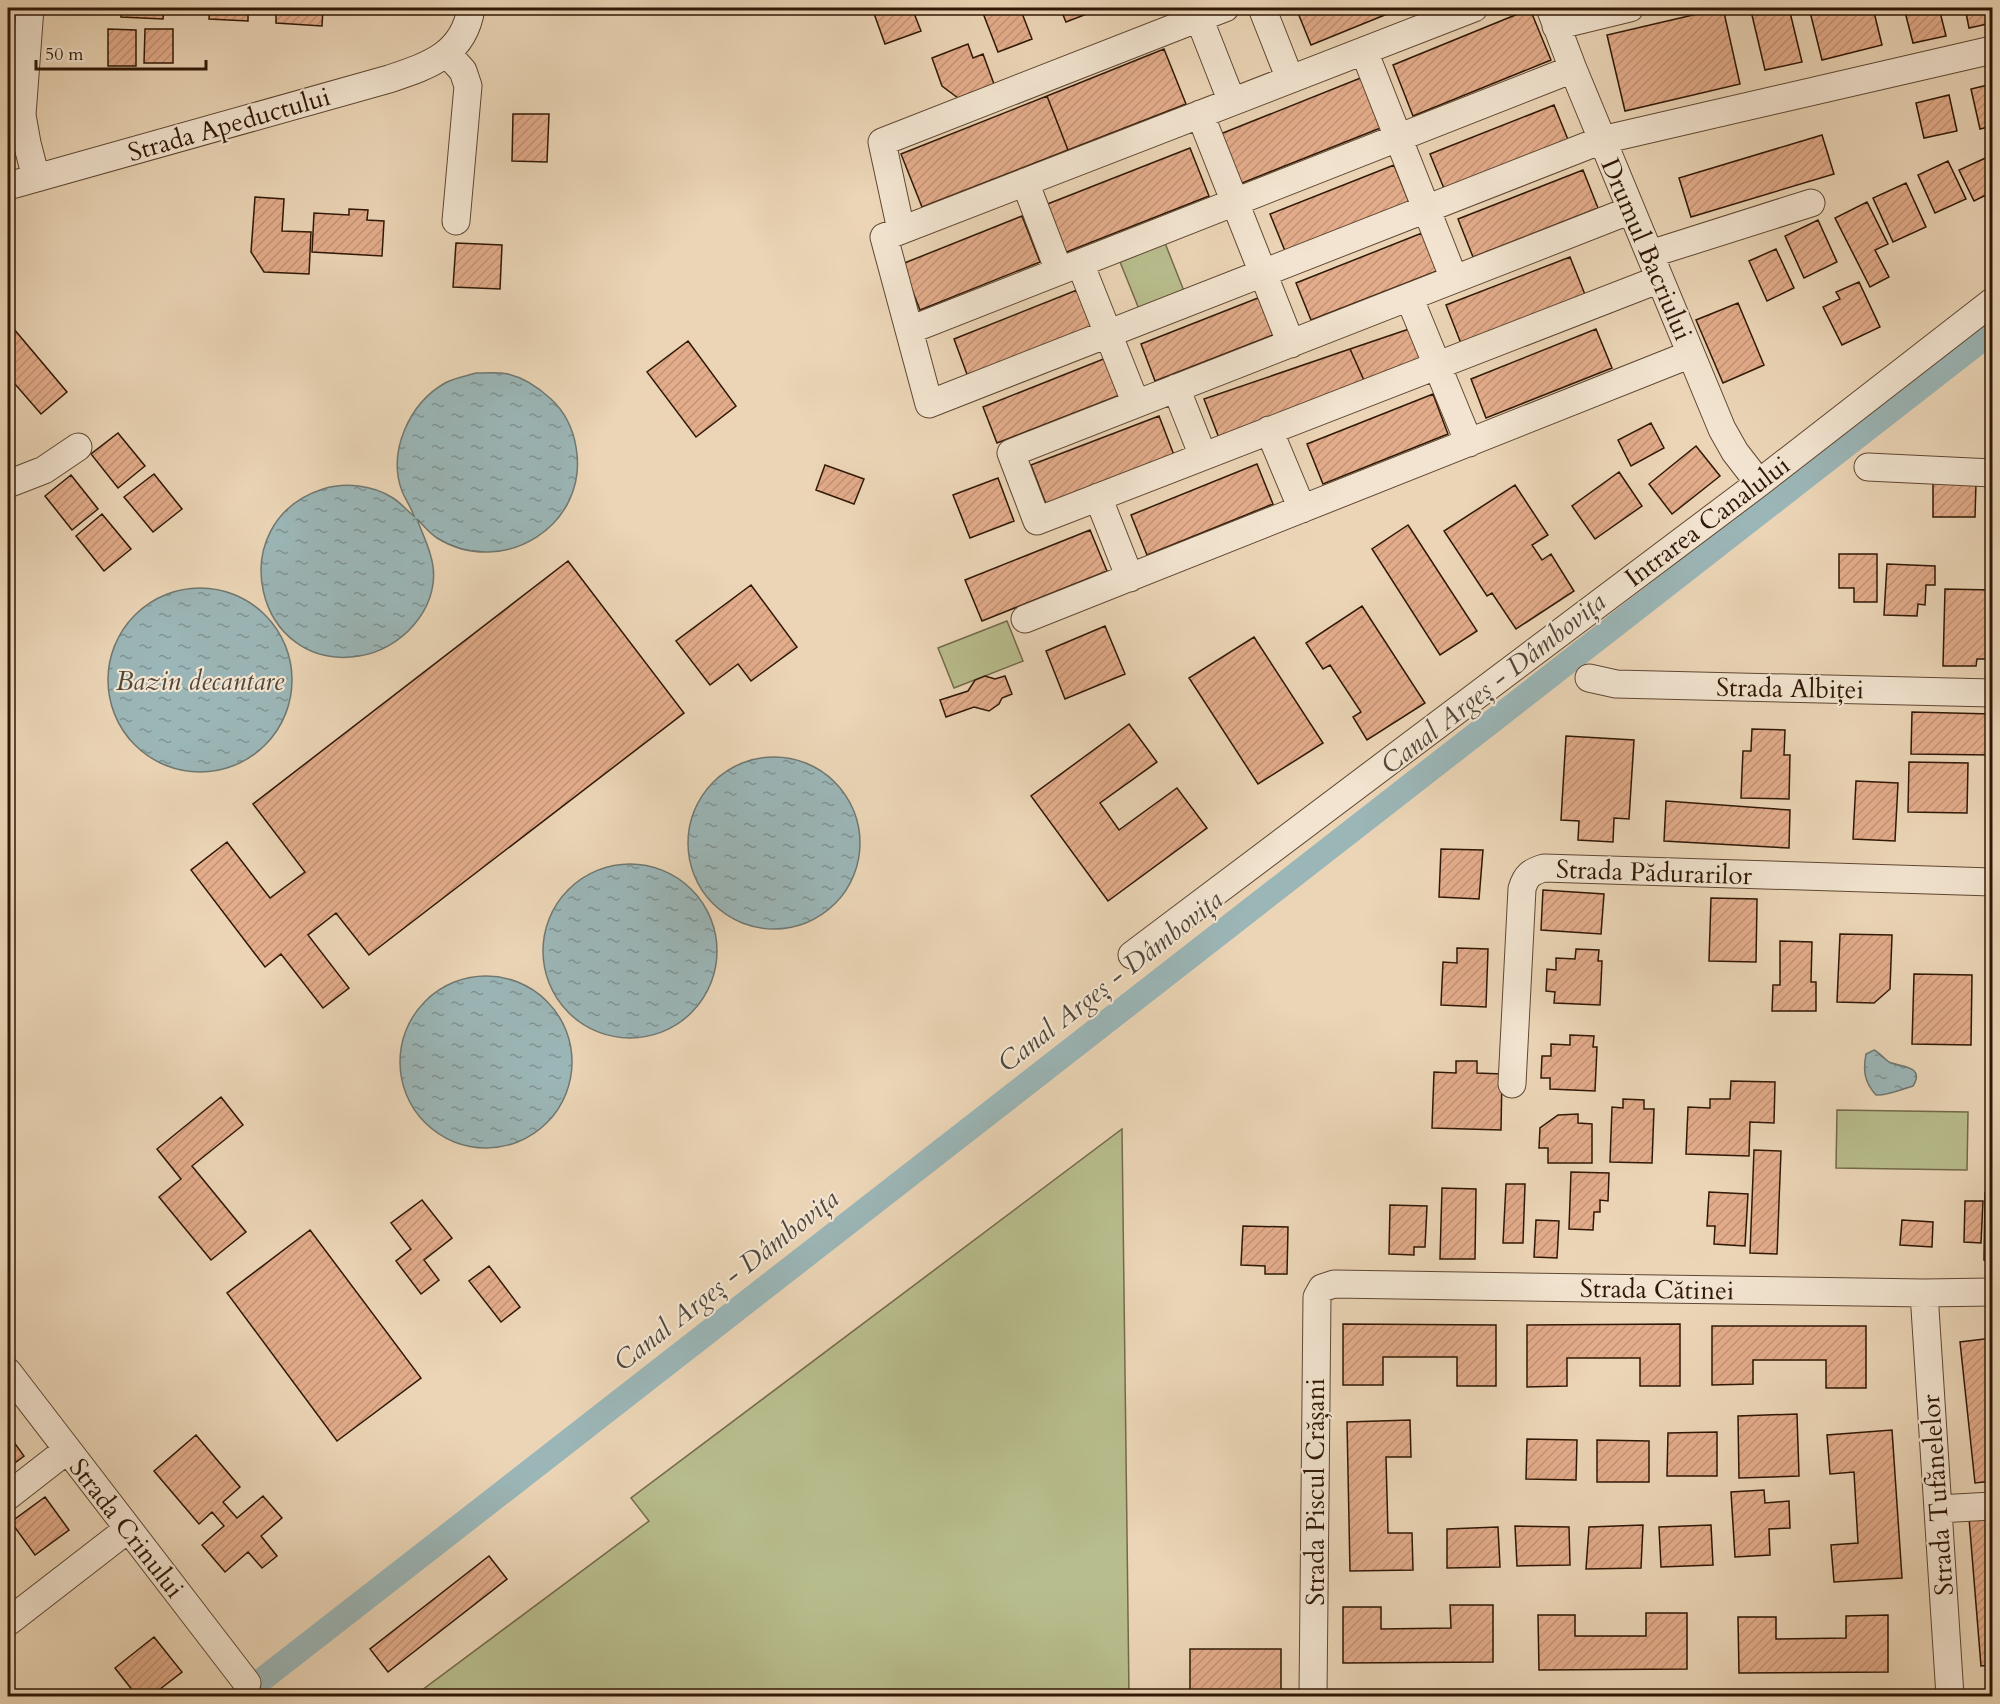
<svg xmlns="http://www.w3.org/2000/svg" width="2000" height="1704" font-family="Cardo,serif">
<style>
.green{fill:#b8bd8d;stroke:#746a4a;stroke-width:1.5}
.water{fill:url(#water-ripples);stroke:#707770;stroke-width:1.5}
.lines{fill:none;stroke-linecap:round;stroke-linejoin:round}
.canal{stroke:#9bb6b7;stroke-width:24}
.building{fill:url(#building-hatch);stroke:#301806;stroke-width:1.5}
.minor-casing{stroke:#5f4732;stroke-width:29}
.minor{stroke:#f2e4d0;stroke-width:27}
.labels{text-anchor:middle;stroke-width:4.5;stroke-linejoin:round;paint-order:stroke}
.street-label{font-size:26px;fill:#301806;stroke:#f2e4d0}
.water-label{font-size:27px;font-style:italic;fill:#50473b;stroke:#f2e4d0}
</style>
<defs>
<pattern id="water-ripples" width="26" height="14" patternUnits="userSpaceOnUse" patternTransform="scale(1.5)"><rect width="26" height="14" fill="#9bb6b7"/><path d="M2 4q2-2 4 0t4 0M15 11q2-2 4 0t4 0" fill="none" stroke="#7f9393"/></pattern>
<pattern id="building-hatch" width="6" height="6" patternUnits="userSpaceOnUse" patternTransform="scale(1.5)"><rect width="6" height="6" fill="#e3ac8b"/><path d="M-1 1l2-2M0 6l6-6M5 7l2-2" fill="none" stroke="#c39376"/></pattern>
</defs>
<rect width="100%" height="100%" fill="#ebd5b6"/>
<filter id="stains"><feTurbulence type="fractalNoise" baseFrequency=".00333" numOctaves="4"/><feColorMatrix values="0 0 0 0 .2 0 0 0 0 .09 0 0 0 0 .02 0 0 0 .5 -.17"/></filter>
<radialGradient id="worn" r=".72"><stop offset=".6" stop-color="#630" stop-opacity="0"/><stop offset="1" stop-color="#630" stop-opacity=".3"/></radialGradient>
<path class="green" d="M1165,243L1184,291L1139,309L1120,262Z
M1007,621L1023,661L954,688L938,648Z
M1837,1110L1968,1112L1967,1170L1836,1168Z
M1122,1129L1129,1696H414L649,1521L631,1498Z"/>
<path class="water" d="M476,373C486,373 498,372 508,374C525,378 539,388 551,399C565,412 573,429 576,447C590,525 503,579 437,538C429,533 423,525 417,519C423,536 430,547 433,566C439,610 400,650 359,656C255,673 220,522 323,489C345,482 373,485 393,498C401,503 407,511 414,516C411,507 405,499 402,491C387,451 410,403 445,383C454,378 466,376 476,373Z
M108 680a92 92 0 1 1 184 0a92 92 0 1 1-184 0Z
M688 843a86 86 0 1 1 172 0a86 86 0 1 1-172 0Z
M543 951a87 87 0 1 1 174 0a87 87 0 1 1-174 0Z
M400 1062a86 86 0 1 1 172 0a86 86 0 1 1-172 0Z
M1874,1050C1880,1053 1883,1058 1889,1062C1899,1067 1926,1065 1913,1086C1903,1089 1886,1096 1876,1095C1864,1082 1863,1070 1866,1054Z"/>
<g class="lines">
<path class="canal" d="M264,1678L1992,332"/>
</g>
<path class="building" d="M122,8H164L163,19L121,17Z
M210,8H248V21L209,19Z
M276,8H323L322,26L276,23Z
M872,8H912L921,31L885,44Z
M981,8H1020L1032,39L998,52Z
M1060,8H1102L1066,22Z
M1296,8H1402L1311,45Z
M1723,8L1740,84L1625,111L1607,35Z
M1766,8H1789L1802,62L1765,70L1751,11Z
M1809,8H1873L1882,45L1822,60Z
M1904,8H1939L1946,36L1913,43Z
M1965,8H1992V23L1969,28Z
M1530,9L1551,60L1413,116L1393,65Z
M108,29L136,30V66H108Z
M145,29H173V63H144Z
M968,44L973,58L983,54L994,84L958,98L942,86L932,58Z
M1164,49L1186,104L1068,150L1047,96Z
M1363,77L1383,127L1237,185L1218,135Z
M1992,84V126L1980,129L1971,89Z
M1949,95L1957,131L1924,138L1916,103Z
M1047,96L1068,150L922,207L901,154Z
M1554,105L1569,142L1445,191L1430,154Z
M513,114H549L547,162L512,161Z
M1822,135L1834,174L1691,217L1679,178Z
M1190,148L1209,196L1064,253L1045,205Z
M1992,155V192L1974,201L1959,170Z
M1948,161L1966,199L1935,213L1918,175Z
M1394,165L1409,202L1285,251L1270,214Z
M1583,170L1598,208L1473,257L1458,219Z
M1906,183L1926,227L1893,242L1873,198Z
M255,197L284,199L282,231L311,232L309,274L264,272L251,252Z
M1867,202L1888,244L1875,250L1889,277L1870,287L1835,218Z
M349,209L368,210L367,220L384,221L382,256L312,252L314,213L349,215Z
M1022,216L1040,262L920,310L902,264Z
M1818,220L1837,262L1804,278L1785,236Z
M1422,233L1437,271L1311,320L1296,283Z
M456,243L502,245L500,289L453,287Z
M1776,249L1794,288L1767,301L1749,261Z
M1570,257L1586,297L1462,346L1446,305Z
M1859,282L1880,327L1842,345L1823,307L1840,299L1836,292Z
M1077,290L1092,328L968,377L954,339Z
M1263,296L1278,333L1155,381L1141,344Z
M1738,303L1764,365L1723,383L1696,320Z
M8,322L67,392L41,414L8,376Z
M1415,327L1429,365L1367,387L1350,349Z
M1596,329L1612,368L1486,418L1471,379Z
M688,341L736,406L696,437L647,372Z
M1350,349L1367,387L1219,438L1204,399Z
M1106,358L1120,395L997,443L983,407Z
M1433,394L1448,434L1323,484L1307,444Z
M1159,416L1174,455L1046,504L1031,465Z
M1651,423L1664,448L1631,466L1618,440Z
M118,433L145,466L118,488L91,454Z
M1696,446L1720,476L1672,514L1649,484Z
M1257,464L1273,504L1147,555L1131,515Z
M825,465L864,479L854,504L816,490Z
M1619,472L1642,506L1595,539L1572,506Z
M154,474L182,509L153,532L124,497Z
M71,475L98,509L72,530L45,496Z
M998,478L1014,521L970,538L953,495Z
M1933,483H1976L1975,517H1933Z
M1515,485L1548,535L1532,545L1542,560L1551,554L1574,591L1516,629L1492,593L1487,596L1444,531Z
M102,514L131,549L104,571L76,536Z
M1408,525L1477,631L1440,655L1372,549Z
M1090,530L1107,571L982,621L965,580Z
M1839,554H1877V602H1854V588H1839Z
M568,561L684,713L369,955L336,913L308,935L349,988L323,1008L281,954L265,967L191,870L227,842L270,898L305,872L253,804Z
M1887,564L1935,566V585H1926L1925,605L1918,604L1917,616L1884,615Z
M751,585L797,647L751,681L738,664L710,685L676,641Z
M1945,589L1992,590V659H1977L1976,666H1943Z
M1362,606L1425,703L1367,740L1353,717L1361,712L1330,665L1323,669L1306,643Z
M1105,626L1125,674L1065,699L1046,651Z
M1254,637L1323,743L1258,784L1189,678Z
M985,676L995,679L1005,676L1012,694L1002,698L999,704L989,711L974,707L946,717L940,700L968,691L975,680Z
M1912,712L1992,714V755L1911,754Z
M1129,724L1157,762L1100,803L1119,830L1177,788L1207,828L1108,901L1031,796Z
M1752,729L1785,730L1784,755H1790L1789,799L1741,798L1743,751H1751Z
M1566,736L1634,740L1629,819L1614,818L1613,842L1578,840L1579,821L1561,820Z
M1909,762L1968,763L1967,813L1908,812Z
M1856,781L1898,783L1895,841L1853,839Z
M1666,801L1790,810L1789,848L1664,841Z
M1441,849L1483,850L1479,899L1439,897Z
M1543,890L1604,894L1601,934L1541,930Z
M1711,898L1757,899L1756,962L1709,961Z
M1840,934L1892,935L1890,989L1874,1003L1837,1002Z
M1780,941L1812,942L1811,982H1816V1011H1772L1773,985H1780Z
M1457,948L1488,949L1486,1007L1441,1005L1443,962L1457,963Z
M1576,949L1599,950L1598,961H1602L1600,1005L1554,1003L1555,992L1546,991L1547,969L1556,970V958L1575,959Z
M1914,974L1972,975L1971,1045L1912,1044Z
M1570,1035L1594,1036L1593,1047H1597L1595,1091L1550,1089V1078H1541L1542,1056H1551V1044L1570,1045Z
M1456,1061H1477V1073L1502,1074L1501,1130L1432,1128L1434,1072L1456,1073Z
M1731,1081L1775,1082L1774,1123L1750,1122L1749,1156L1686,1154L1688,1107L1710,1108V1099H1730Z
M221,1097L243,1125L192,1166L246,1232L211,1260L159,1197L181,1179L157,1149Z
M1623,1099L1644,1100V1109H1654L1652,1163L1610,1162L1612,1107L1623,1108Z
M1578,1114V1123L1592,1124V1163H1548V1148H1539L1540,1128L1558,1115Z
M1754,1150L1781,1151L1777,1254L1750,1253Z
M1571,1172L1609,1173L1608,1201L1600,1200V1212H1594L1593,1230L1569,1229Z
M1506,1184H1525L1523,1243H1503Z
M1442,1188L1476,1189L1475,1259H1440Z
M1709,1192L1748,1194L1745,1246L1714,1244L1715,1226H1707Z
M1985,1193H1992V1260H1984Z
M422,1200L452,1238L424,1260L439,1280L421,1294L396,1261L411,1249L391,1223Z
M1965,1201H1983L1981,1243L1964,1242Z
M1390,1205L1427,1206L1425,1247H1414V1255L1389,1254Z
M1536,1220L1559,1221L1557,1258L1534,1257Z
M1902,1220L1933,1222L1932,1247L1900,1245Z
M1243,1226L1288,1227L1287,1274H1265V1266L1241,1265Z
M310,1230L421,1378L337,1441L227,1293Z
M489,1266L520,1307L501,1322L469,1281Z
M1343,1324L1496,1325V1386H1457V1357H1383V1385H1343Z
M1680,1324V1386H1640V1358H1567V1386L1527,1387V1325Z
M1712,1326H1866V1388H1826V1360H1753V1384L1712,1385Z
M1992,1338V1481L1975,1483L1960,1342Z
M1797,1414L1799,1476L1739,1478L1738,1416Z
M1410,1420L1411,1457H1386L1388,1533H1412L1413,1570L1350,1571L1347,1422Z
M1892,1430L1902,1578L1834,1582L1831,1545L1858,1543L1854,1472L1830,1474L1827,1435Z
M1717,1432V1476H1667L1668,1433Z
M8,1434L24,1456L8,1468Z
M196,1435L240,1487L223,1502L237,1518L263,1496L282,1518L261,1536L277,1556L262,1568L248,1552L225,1572L202,1545L224,1526L212,1512L199,1524L154,1471Z
M1527,1439L1577,1440L1576,1480L1526,1479Z
M1597,1440L1649,1441V1482H1597Z
M1764,1490L1765,1503L1789,1501L1790,1528L1769,1529L1770,1555L1735,1557L1731,1492Z
M45,1497L69,1530L35,1555L11,1522Z
M1992,1516V1665L1981,1666L1969,1518Z
M1643,1525L1641,1568L1586,1569L1589,1527Z
M1711,1525L1713,1565L1661,1567L1659,1527Z
M1515,1526L1569,1527L1570,1565L1517,1566Z
M1498,1527L1500,1567L1447,1568V1529Z
M489,1556L507,1579L388,1672L370,1649Z
M1450,1605H1493V1662L1343,1663V1607H1381V1629L1451,1628Z
M1646,1613H1687V1669L1539,1670L1538,1615H1575V1636H1646Z
M1888,1615V1672L1739,1673L1738,1617H1776V1639L1846,1638V1616Z
M154,1637L182,1672L151,1696H137L115,1668Z
M1190,1649H1281V1696H1190Z"/>
<g class="lines">
<g class="minor-casing">
<path id="minor" d="M30,8L22,115L27,143L36,178
M1262,8L1290,79
M1474,8L884,237L929,404L1602,140L1992,50
M1550,8L1573,69L1722,429L1735,452L1759,483
M1199,18L1225,8
M1556,26L1630,8
M1364,51L1454,279
M447,53L463,71L468,86L456,221
M1200,114L1291,344
M1025,182L1059,271
M8,186L389,79C428,66 464,55 471,8
M1631,210L1011,453L1037,521L1660,279
M901,230L882,142L1199,18L1232,102
M1650,254L1811,203
M1080,263L1136,404
M1409,297L1469,443
M910,330L1573,69
M1176,388L1203,456
M1269,430L1302,509
M1868,467L1992,473
M8,484L44,470L78,447
M1098,497L1130,578
M1025,619L1691,354
M1589,678L1616,684L1992,693
M1132,955L1759,483L1992,302
M1512,1084L1522,889C1526,875 1531,872 1544,868L1992,882
M1924,1293L1950,1696
M8,1372L247,1683
M8,1496L67,1450
M1938,1509L1992,1506
M8,1622L128,1529
M1313,1696L1317,1297L1322,1288L1334,1284L1924,1293L1992,1292"/>
</g>
<use href="#minor" class="minor"/>
</g>
<g class="labels">
<g class="street-label">
<text transform="translate(229 124) rotate(-16)" y="9">Strada Apeductului</text>
<text transform="translate(1647 249) rotate(67)" y="9">Drumul Bacriului</text>
<text transform="translate(1707 521) rotate(-37)" y="9">Intrarea Canalului</text>
<text transform="translate(1790 688) rotate(1)" y="9">Strada Albiței</text>
<text transform="translate(1654 872) rotate(2)" y="9">Strada Pădurarilor</text>
<text transform="translate(1657 1289) rotate(1)" y="9">Strada Cătinei</text>
<text transform="translate(1315 1492) rotate(-90)" y="9">Strada Piscul Crășani</text>
<text transform="translate(1937 1495) rotate(-94)" y="9">Strada Tufănelelor</text>
<text transform="translate(127 1528) rotate(52)" y="9">Strada Crinului</text>
</g>
<g class="water-label">
<text x="200" y="690">Bazin decantare</text>
<text transform="translate(1493 683) rotate(-38)" y="9">Canal Argeș - Dâmbovița</text>
<text transform="translate(1110 981) rotate(-38)" y="9">Canal Argeș - Dâmbovița</text>
<text transform="translate(726 1280) rotate(-38)" y="9">Canal Argeș - Dâmbovița</text>
</g>
</g>
<rect width="2000" height="1704" fill="none" stroke="#ebd5b6" stroke-width="30"/>
<rect x="9" y="9" width="1982" height="1686" fill="none" stroke="#301806" stroke-width="3"/>
<rect x="15" y="15" width="1970" height="1674" fill="none" stroke="#301806" stroke-width="1.5"/>
<path d="M36 60v9h170v-9" fill="none" stroke="#301806" stroke-width="3"/>
<text x="45" y="60" font-size="18" fill="#301806" stroke="#f2e4d0" stroke-width="4.5" paint-order="stroke">50 m</text>
<rect width="100%" height="100%" filter="url(#stains)"/>
<rect width="100%" height="100%" fill="url(#worn)"/>
</svg>
